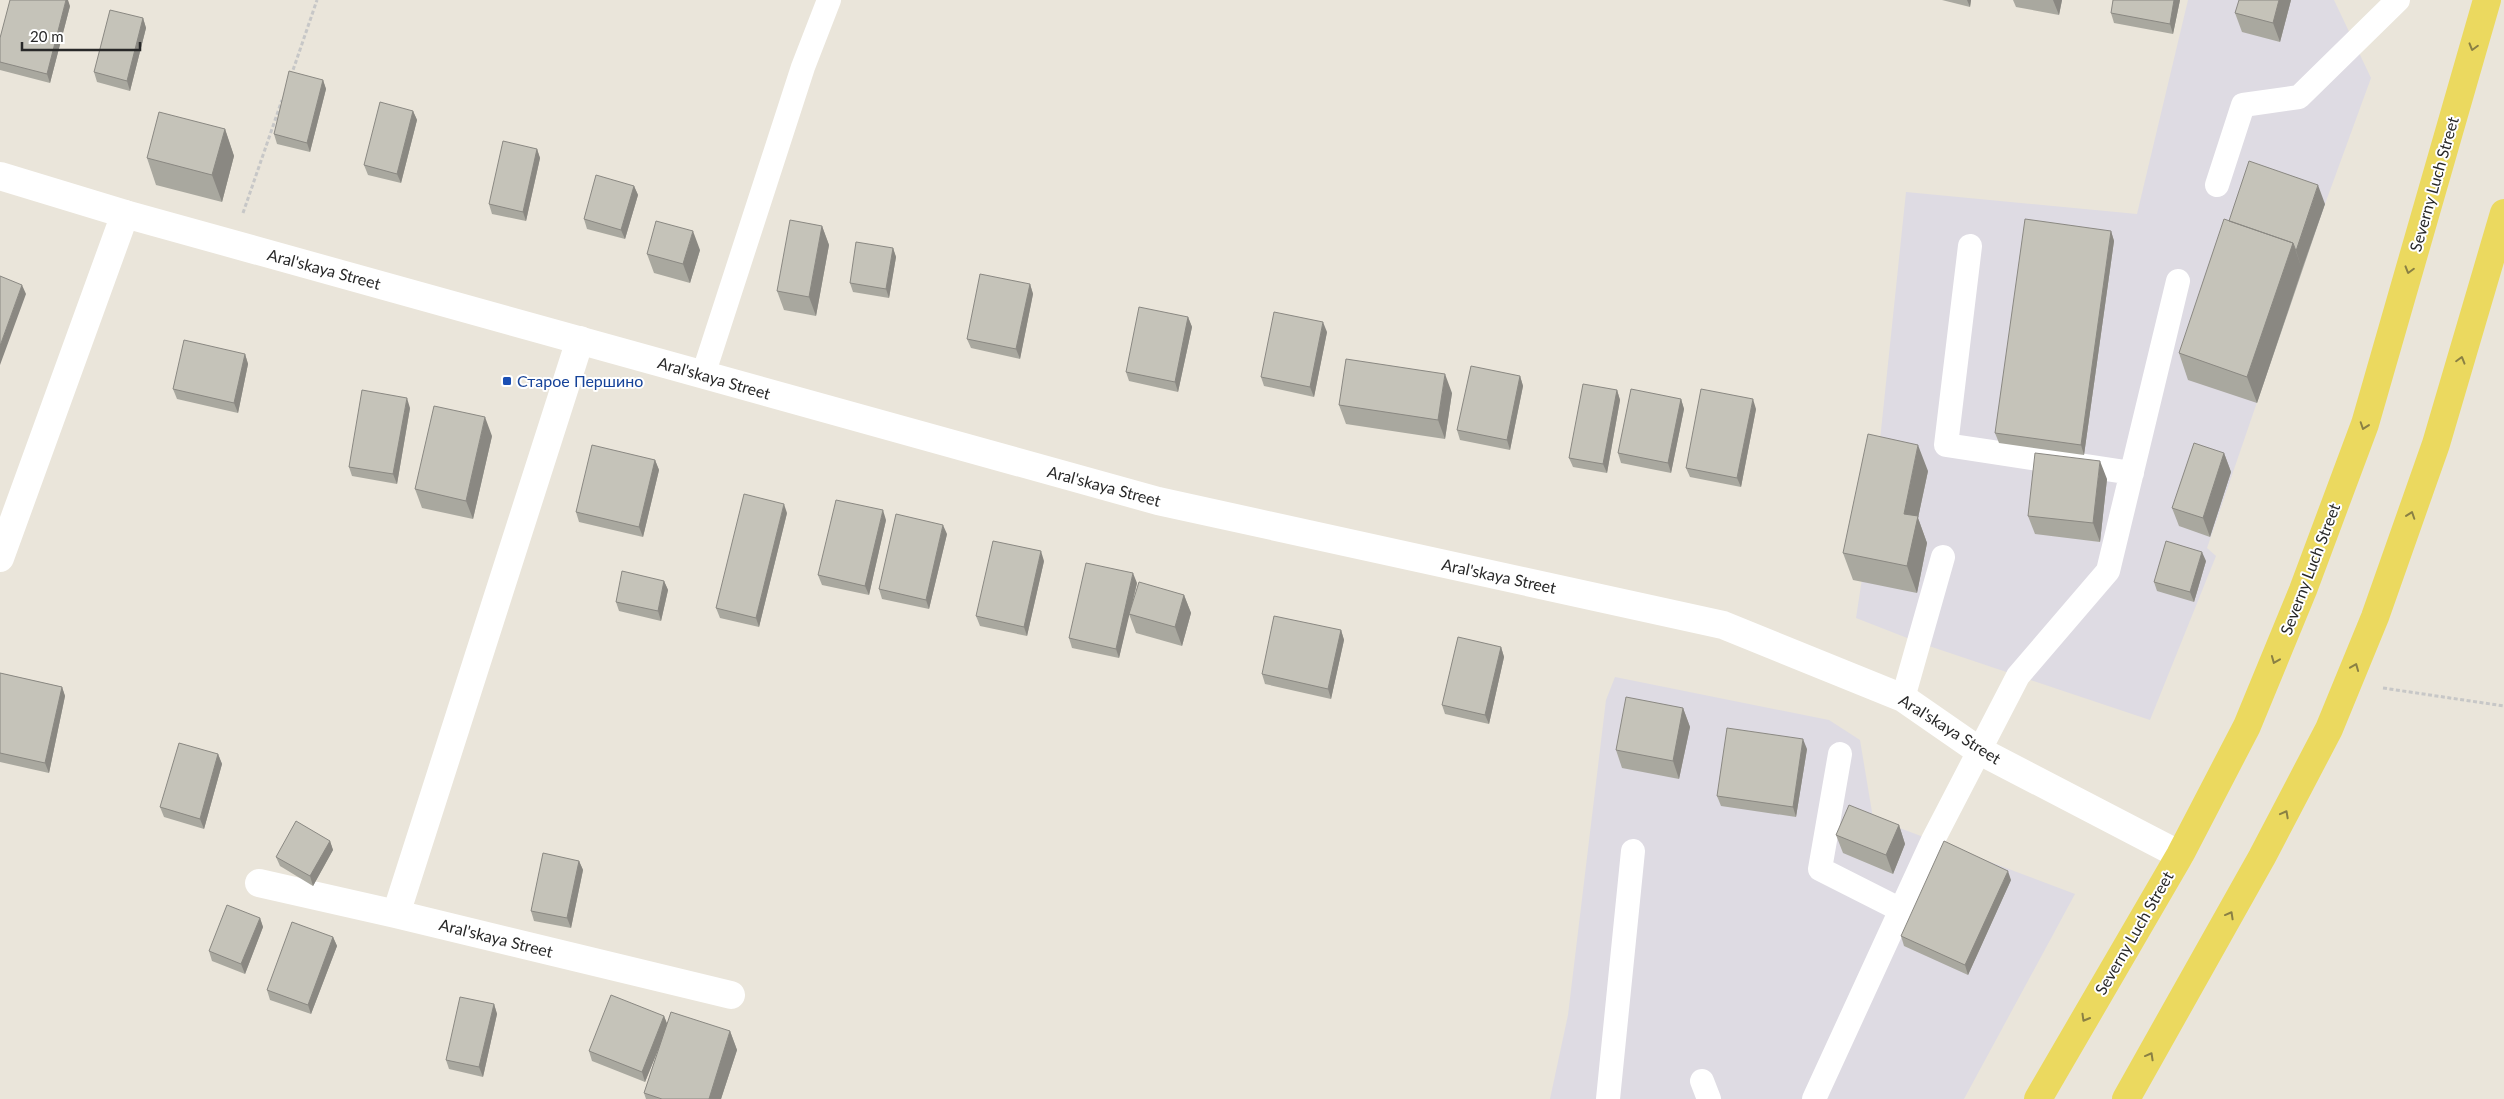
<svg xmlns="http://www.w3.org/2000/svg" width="2504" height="1099" font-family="Lato,sans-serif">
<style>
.industrial{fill:#dedbe3}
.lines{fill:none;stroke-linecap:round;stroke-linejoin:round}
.path{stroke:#c7c7c7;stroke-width:3;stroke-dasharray:4 2.5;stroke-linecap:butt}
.lane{stroke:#fff;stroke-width:24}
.street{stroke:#fff;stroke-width:28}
.secondary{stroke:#fff;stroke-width:28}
.primary{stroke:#ebd95f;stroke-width:28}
.wall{fill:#a9a89f}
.shaded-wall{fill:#8a8882}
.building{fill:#c5c3b9;stroke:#8a8882}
.oneway{stroke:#8a8044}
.transit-dot{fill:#1a4fb4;stroke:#fff;stroke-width:2}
.labels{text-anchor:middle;stroke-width:4;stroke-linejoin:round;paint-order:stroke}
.street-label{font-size:16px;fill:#282828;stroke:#fff}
.transit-label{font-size:16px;fill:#164399;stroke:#fff;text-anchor:start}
</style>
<rect width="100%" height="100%" fill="#eae5da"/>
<path class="industrial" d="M2188,0H2334L2371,78L2325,204L2207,548L2216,556L2150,720L1920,643L1856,618L1873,507L1906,192L2137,214Z
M1615,677L1829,720L1860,740L1873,818L2075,894L1964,1099H1550L1568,1015L1606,700Z"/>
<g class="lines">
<path class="path" d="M291,76L317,0
M243,213L282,100
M2383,688L2504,706"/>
<path class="lane" d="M2217,185L2243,105L2299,97L2398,0
M1970,246L1946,445L2132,473
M703,375L803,67L829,0
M1903,698L1943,557
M1840,754L1820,869L1901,910
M1702,1081L1709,1099
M1608,1099L1633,851
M1814,1099L1933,840L2018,676L2108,571L2178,281"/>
<path class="street" d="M0,558L125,214
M259,883L396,914L731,995
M396,914L580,340"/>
<path class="secondary" d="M0,176L125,214L1158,501L1723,625L1903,698L1978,750L2180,855"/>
<path class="primary" d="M2038,1099L2180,855L2247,726L2303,590L2365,424L2487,0
M2126,1099L2262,857L2329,729L2375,617L2436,444L2504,213"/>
</g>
<path class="wall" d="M1942,0H1971L1970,7Z
M2013,0H2062L2059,15L2016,7Z
M2180,0L2173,34L2114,23L2111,13Z
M2291,0L2280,42L2242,32L2235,13Z
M70,6L50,83L0,70V38Z
M143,18L146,28L130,91L97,82L94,72Z
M323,80L326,89L310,152L277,144L274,134Z
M413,111L417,120L401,183L368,175L364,165Z
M225,129L234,156L222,202L156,185L147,158Z
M537,149L540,158L526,221L492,214L489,204Z
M634,186L638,195L625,239L587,229L584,219Z
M2325,204L2257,403L2188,380L2179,353L2229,221Z
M822,226L829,245L816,316L784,310L777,291Z
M2111,231L2114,241L2084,455L1999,443L1995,433Z
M893,248L896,257L889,298L853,292L850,283Z
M700,250L690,283L654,273L647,254Z
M1030,284L1033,294L1020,359L971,348L967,339Z
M1188,317L1192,327L1178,392L1129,381L1126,372Z
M1327,332L1314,397L1264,386L1261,377Z
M245,354L248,364L238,413L177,399L173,389Z
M1520,376L1523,386L1510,450L1460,440L1457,430Z
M1617,390L1620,400L1607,473L1573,467L1569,458Z
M1452,393L1445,439L1346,424L1339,405Z
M1681,399L1684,409L1671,473L1621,463L1618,453Z
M410,408L397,484L352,476L349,467Z
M1756,409L1741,487L1690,477L1686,468Z
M492,436L473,519L422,508L415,489Z
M2224,453L2231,472L2210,537L2179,526L2172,508Z
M655,460L659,470L643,537L579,522L576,512Z
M1928,471L1918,518L1927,543L1917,593L1853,580L1843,553Z
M2107,479L2100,542L2035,534L2028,516Z
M787,513L759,627L720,618L716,608Z
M886,520L869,595L822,585L818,575Z
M947,534L929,609L882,599L879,589Z
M1044,561L1027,636L980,626L976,616Z
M2206,561L2194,602L2157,591L2154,582Z
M664,581L668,590L661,621L619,611L616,602Z
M1137,583L1130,614L1184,595L1191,613L1182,646L1136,633L1129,614L1119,658L1072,648L1069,638Z
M1341,630L1344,640L1331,699L1265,684L1262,674Z
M1501,647L1504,657L1489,724L1445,714L1442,705Z
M0,673L62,687L65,696L49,773L0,762Z
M1683,708L1690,727L1679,779L1622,768L1616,750Z
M1807,749L1796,817L1721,806L1717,796Z
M218,754L222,764L204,829L164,817L160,807Z
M1899,825L1905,844L1893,874L1843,853L1836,835Z
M330,841L333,850L313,886L280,866L276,857Z
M579,861L583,870L571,928L534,921L531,911Z
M2011,880L1968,975L1904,946L1901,936Z
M260,918L263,927L245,974L212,961L209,951Z
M333,937L337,946L311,1014L270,1000L267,990Z
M494,1004L497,1014L483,1077L449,1069L446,1060Z
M664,1016L667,1024L730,1031L737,1050L721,1099H646L644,1093L661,1042L645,1082L592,1061L589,1051Z"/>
<path class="shaded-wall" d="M66,0H68L70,6L50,83L47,74Z
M1967,0H1971L1970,7Z
M2053,0H2062L2059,15Z
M2174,0H2180L2173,34L2170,24Z
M2279,0H2291L2280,42L2273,23Z
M143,18L146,28L130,91L127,81Z
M323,80L326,89L310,152L307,143Z
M413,111L417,120L401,183L397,174Z
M225,129L234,156L222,202L212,175Z
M537,149L540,158L526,221L523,212Z
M2318,185L2325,204L2302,269L2296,251Z
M634,186L638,195L625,239L621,230Z
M822,226L829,245L816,316L809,297Z
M693,231L700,250L690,283L683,264Z
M2111,231L2114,241L2084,455L2081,445Z
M2293,243L2302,269L2257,403L2247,377Z
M893,248L896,257L889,298L886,289Z
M1030,284L1033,294L1020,359L1016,349Z
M22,285L26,294L0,365V346Z
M1188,317L1192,327L1178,392L1175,382Z
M1323,322L1327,332L1314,397L1310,387Z
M245,354L248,364L238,413L234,403Z
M1445,374L1452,393L1445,439L1438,420Z
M1520,376L1523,386L1510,450L1507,440Z
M1617,390L1620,400L1607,473L1603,464Z
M407,398L410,408L397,484L393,474Z
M1681,399L1684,409L1671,473L1668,463Z
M1753,399L1756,409L1741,487L1737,478Z
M485,417L492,436L473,519L466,501Z
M1918,445L1928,471L1918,518L1927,543L1917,593L1907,566L1904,514Z
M2224,453L2231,472L2210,537L2203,518Z
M655,460L659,470L643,537L639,527Z
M2100,461L2107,479L2100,542L2093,523Z
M784,504L787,513L759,627L756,618Z
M883,510L886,520L869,595L865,586Z
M943,525L947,534L929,609L926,600Z
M1041,551L1044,561L1027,636L1024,627Z
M2202,552L2206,561L2194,602L2190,592Z
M1133,573L1137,583L1119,658L1116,649Z
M664,581L668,590L661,621L658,611Z
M1184,595L1191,613L1182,646L1175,627Z
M1341,630L1344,640L1331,699L1328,689Z
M1501,647L1504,657L1489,724L1485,715Z
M62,687L65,696L49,773L45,763Z
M1683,708L1690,727L1679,779L1673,761Z
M1803,739L1807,749L1796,817L1793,807Z
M218,754L222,764L204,829L200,819Z
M1899,825L1905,844L1893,874L1886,855Z
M330,841L333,850L313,886L310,876Z
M579,861L583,870L571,928L567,918Z
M2008,871L2011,880L1968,975L1965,965Z
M260,918L263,927L245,974L241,964Z
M333,937L337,946L311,1014L308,1005Z
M494,1004L497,1014L483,1077L479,1067Z
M664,1016L668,1026L645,1082L642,1072Z
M730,1031L737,1050L721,1099H709Z"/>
<path class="building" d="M10,0H66L47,74L0,62V38Z
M2113,0H2174L2170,24L2111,13Z
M2239,0H2279L2273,23L2235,13Z
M110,10L143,18L127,81L94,72Z
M289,71L323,80L307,143L274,134Z
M380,102L413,111L397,174L364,165Z
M159,112L225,129L212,175L147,158Z
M503,141L537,149L523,212L489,204Z
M2249,161L2318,185L2296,251L2293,243L2229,221Z
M596,175L634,186L621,230L584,219Z
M2025,219L2111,231L2081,445L1995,433Z
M2224,219L2293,243L2247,377L2179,353Z
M790,220L822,226L809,297L777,291Z
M656,221L693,231L683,264L647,254Z
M856,242L893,248L886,289L850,283Z
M980,274L1030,284L1016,349L967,339Z
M0,276L22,285L0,346Z
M1139,307L1188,317L1175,382L1126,372Z
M1274,312L1323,322L1310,387L1261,377Z
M184,340L245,354L234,403L173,389Z
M1346,359L1445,374L1438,420L1339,405Z
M1471,366L1520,376L1507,440L1457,430Z
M1583,384L1617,390L1603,464L1569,458Z
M1631,389L1681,399L1668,463L1618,453Z
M1701,389L1753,399L1737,478L1686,468Z
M362,390L407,398L393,474L349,467Z
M434,406L485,417L466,501L415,489Z
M1868,434L1918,445L1904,514L1918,516L1907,566L1843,553Z
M2194,443L2224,453L2203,518L2172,508Z
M592,445L655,460L639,527L576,512Z
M2035,453L2100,461L2093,523L2028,516Z
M744,494L784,504L756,618L716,608Z
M836,500L883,510L865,586L818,575Z
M896,514L943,525L926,600L879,589Z
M993,541L1041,551L1024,627L976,616Z
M2166,541L2202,552L2190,592L2154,582Z
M1086,563L1133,573L1116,649L1069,638Z
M622,571L664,581L658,611L616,602Z
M1139,582L1184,595L1175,627L1129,614Z
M1274,616L1341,630L1328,689L1262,674Z
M1458,637L1501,647L1485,715L1442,705Z
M0,673L62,687L45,763L0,753Z
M1626,697L1683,708L1673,761L1616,750Z
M1727,728L1803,739L1793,807L1717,796Z
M179,743L218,754L200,819L160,807Z
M1849,805L1899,825L1886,855L1836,835Z
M296,821L330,841L310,876L276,857Z
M1944,841L2008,871L1965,965L1901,936Z
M543,853L579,861L567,918L531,911Z
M227,905L260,918L241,964L209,951Z
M292,922L333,937L308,1005L267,990Z
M611,995L664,1016L642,1072L589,1051Z
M460,997L494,1004L479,1067L446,1060Z
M671,1012L730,1031L709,1099H662L644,1093Z"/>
<defs><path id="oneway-chevron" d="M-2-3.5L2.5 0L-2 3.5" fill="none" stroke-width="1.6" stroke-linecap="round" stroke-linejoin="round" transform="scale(1.25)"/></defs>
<g class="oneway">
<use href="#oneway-chevron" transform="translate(2473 47) rotate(106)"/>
<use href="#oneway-chevron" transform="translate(2409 270) rotate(106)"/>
<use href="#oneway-chevron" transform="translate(2461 360) rotate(-74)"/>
<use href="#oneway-chevron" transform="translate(2364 426) rotate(109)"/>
<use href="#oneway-chevron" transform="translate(2411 515) rotate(-71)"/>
<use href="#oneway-chevron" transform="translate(2275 660) rotate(112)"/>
<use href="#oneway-chevron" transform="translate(2355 667) rotate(-68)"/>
<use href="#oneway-chevron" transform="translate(2285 814) rotate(-62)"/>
<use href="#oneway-chevron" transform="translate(2230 915) rotate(-61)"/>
<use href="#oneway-chevron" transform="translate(2085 1018) rotate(120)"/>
<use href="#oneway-chevron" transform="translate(2150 1056) rotate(-61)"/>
</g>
<rect class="transit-dot" x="502" y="376" width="10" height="10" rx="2.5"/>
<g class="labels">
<g class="street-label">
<text transform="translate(2434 184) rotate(-74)" y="6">Severny Luch Street</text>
<text transform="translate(324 269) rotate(15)" y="6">Aral'skaya Street</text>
<text transform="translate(714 378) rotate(16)" y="6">Aral'skaya Street</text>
<text transform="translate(1104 486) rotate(15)" y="6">Aral'skaya Street</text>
<text transform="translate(2310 569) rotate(-69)" y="6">Severny Luch Street</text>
<text transform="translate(1499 576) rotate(12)" y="6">Aral'skaya Street</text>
<text transform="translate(1950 729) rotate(32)" y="6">Aral'skaya Street</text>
<text transform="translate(2134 933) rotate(-60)" y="6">Severny Luch Street</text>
<text transform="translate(496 938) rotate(14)" y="6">Aral'skaya Street</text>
</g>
<g class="transit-label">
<text x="517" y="387">Старое Першино</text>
</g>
</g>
<path d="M22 42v8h118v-8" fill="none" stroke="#282828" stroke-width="2.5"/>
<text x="30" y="42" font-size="15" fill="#282828" stroke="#ffffff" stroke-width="4" paint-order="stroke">20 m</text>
</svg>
